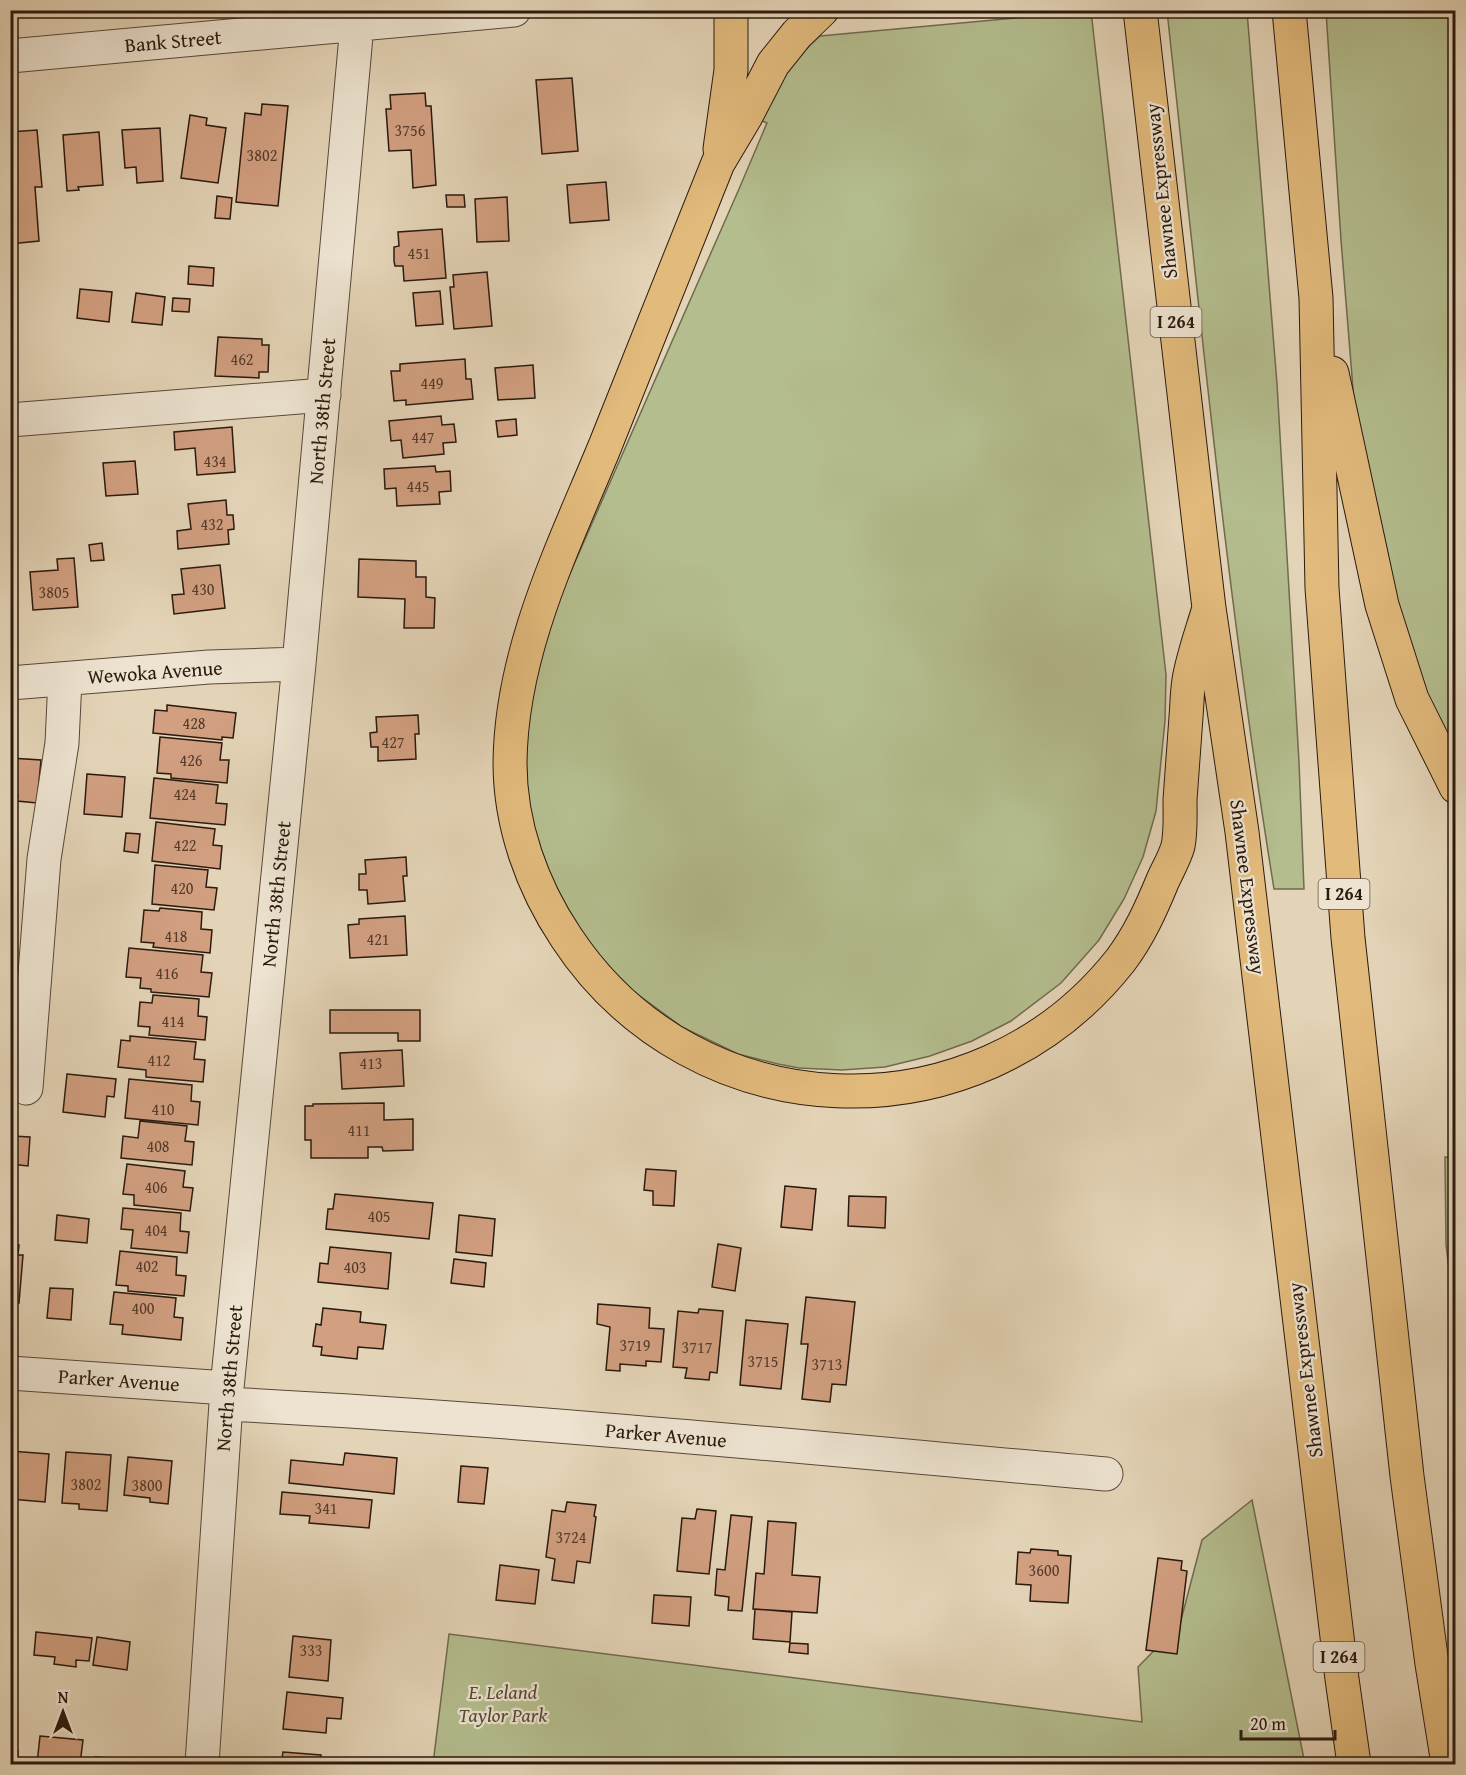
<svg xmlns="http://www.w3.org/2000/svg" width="1466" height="1775" font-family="'Gentium Book Plus',serif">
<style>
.green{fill:#b4bd8e;stroke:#6f6b4e;stroke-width:1.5}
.building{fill:#d2a081;stroke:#2a190e;stroke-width:1.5}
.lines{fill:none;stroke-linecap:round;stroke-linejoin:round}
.minor-casing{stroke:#584838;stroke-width:35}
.highway-casing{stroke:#2a190e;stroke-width:35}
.minor{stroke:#ede3d0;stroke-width:33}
.highway{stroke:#e2ba7c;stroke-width:33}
.labels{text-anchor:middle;stroke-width:4.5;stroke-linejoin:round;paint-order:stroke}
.number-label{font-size:16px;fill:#543b2b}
.shield{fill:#ede3d0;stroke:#645648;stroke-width:1.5}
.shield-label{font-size:18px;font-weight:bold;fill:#2a190e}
.street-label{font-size:20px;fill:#2a190e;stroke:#ede3d0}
.park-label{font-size:20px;font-style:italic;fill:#534a34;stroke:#ede3d0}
</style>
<rect width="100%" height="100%" fill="#e4d4b7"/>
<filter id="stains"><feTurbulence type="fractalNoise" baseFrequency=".00333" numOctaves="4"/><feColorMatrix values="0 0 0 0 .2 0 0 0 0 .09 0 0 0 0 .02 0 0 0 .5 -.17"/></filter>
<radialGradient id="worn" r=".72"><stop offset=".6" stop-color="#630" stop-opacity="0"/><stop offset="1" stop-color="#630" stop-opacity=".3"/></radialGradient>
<path class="green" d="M1091,11L1166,675L1165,721L1156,811L1143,857L1124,899L1099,940L1061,983L1011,1021L972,1041L930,1056L885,1067L842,1070L799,1068L778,1064L738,1054L682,1027L633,991L591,949L551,884L527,804L524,719L557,603L739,189L767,123L760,120L787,67L820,36Z
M1167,11H1247L1277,384L1299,762L1304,889H1274C1227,599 1199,304 1167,11Z
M1326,11H1455V766L1417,685L1356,426L1341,240Z
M1445,1157L1455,1158V1318L1446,1245Z
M1252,1500L1305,1764H433L449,1634L1142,1722L1138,1667L1180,1624L1202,1540Z"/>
<path class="building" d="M572,78L578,151L542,154L536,80Z
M425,93L426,106H431L436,185L413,188L411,150L389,151L386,109H391L390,95Z
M262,104L288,106L278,206L236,202L245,113L261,115Z
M190,115L207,118L206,125L226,128L218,183L181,178Z
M160,128L163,181L137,183L136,167L125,168L122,130Z
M37,130L42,187H35L39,241L10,244V132Z
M99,132L103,185L78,187L79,190L67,191L63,135Z
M606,182L609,220L570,223L567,185Z
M446,195H464L465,207H447Z
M217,196L232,198L230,219L215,218Z
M507,197L509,241L477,242L475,199Z
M442,229L446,278L404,281L403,266H395L394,261V247L399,246L398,232Z
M189,266L214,268L213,286L188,284Z
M487,272L492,326L454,329L450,287H454L453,275Z
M80,289L112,292L109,322L77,318Z
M440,291L443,324L416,326L413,293Z
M136,293L165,297L162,325L132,322Z
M173,298L190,299L189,312L172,311Z
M218,337L262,339V345H269L268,372H259V378L215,376Z
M465,359L466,379H471L473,399L406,405V400L394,401L391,371H400V364Z
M533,365L535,398L498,400L495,368Z
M441,416L442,425L454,424L456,442L443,443L444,454L403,458L401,440L391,441L389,421Z
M516,419L517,435L498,437L496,421Z
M232,427L235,472L197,475L195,448L175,450L174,432Z
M135,461L138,494L106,496L103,463Z
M435,466L436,472L450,471L451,491L439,492L440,504L397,506L396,488L385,489L384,469Z
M226,500L227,515H233L234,527V529L228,530L229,544L178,549L177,531L191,529L188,504Z
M102,543L104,560L91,561L89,545Z
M74,558L78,607L33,610L30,572L58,570L57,559Z
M359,559L416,561V577H426V597L435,598L434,628H404L405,599L358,597Z
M10,562L14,614H10Z
M220,565L225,608L174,614L172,595L184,594L181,569Z
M167,705L236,713L233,738L222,737V740L153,733L155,710L167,711Z
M418,715L419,734H415L416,759L378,761V747H371L370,733L377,732L376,717Z
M160,737L222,743L220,760H229L227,783L171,778V774L157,773Z
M10,758L41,760L37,803L17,801L18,796L10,795Z
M87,774L125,777L122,817L84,814Z
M154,778L218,785L216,803L227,804L225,825L150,818Z
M156,822L215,829L213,845L222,846L220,869L152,861Z
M126,833L140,834L138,853L124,851Z
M406,857L407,876H403L405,901L368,904L367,890H359V874H366L365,860Z
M155,865L208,870L206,887L217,888L214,910L152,904Z
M10,879L16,880L15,899H10Z
M160,908L202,912L201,929L212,930L210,953L153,947L154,943L141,942L144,910L159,911Z
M405,916L407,955L350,958L348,925L359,924V919Z
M129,948L203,955L201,972L212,973L209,997L151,992V989L140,988L141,978L126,977Z
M153,995L199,999L198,1016L207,1017L205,1040L149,1035L150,1027L138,1026L140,1002L152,1003Z
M330,1010H420V1041H398V1033H330Z
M130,1036L196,1042L194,1059L205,1060L203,1082L146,1077V1070L118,1067L121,1040L130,1041Z
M402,1050L404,1086L342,1089L340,1053Z
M67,1074L116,1079L114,1097L107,1096L105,1117L63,1112Z
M129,1079L192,1085L191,1101L200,1102L198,1125L125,1118Z
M384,1103V1120L413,1119V1150L383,1151L382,1147H368V1158H311V1140H305V1106H313V1104Z
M140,1121L187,1126L185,1141L194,1142L192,1165L121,1158L123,1136L138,1138Z
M12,1136L30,1137L28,1166L10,1164Z
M127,1164L185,1171L183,1187L193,1188L190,1211L134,1205V1195L123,1194Z
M646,1169L676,1171L674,1206L653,1205V1191L644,1190Z
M785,1186L816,1189L812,1230L781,1227Z
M335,1194L433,1203L429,1239L326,1229L328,1209H333Z
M849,1196L886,1197L885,1228L848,1226Z
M123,1208L181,1213L180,1231L189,1232L187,1253L131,1248L133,1230L121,1229Z
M57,1215L89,1219L87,1243L55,1240Z
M459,1215L495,1219L492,1256L456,1252Z
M10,1244L19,1245L18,1255H23L19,1303H10Z
M718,1244L741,1248L735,1291L712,1287Z
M330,1247L391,1253L388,1289L318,1282L320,1263L328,1264Z
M120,1251L177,1257L176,1275L186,1276L184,1296L128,1291V1286L116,1285Z
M454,1259L486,1263L484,1287L451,1283Z
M50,1288L73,1289L71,1320L47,1318Z
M114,1292L176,1298L174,1317L183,1318L181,1340L122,1334L123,1325L110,1324Z
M806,1297L855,1302L846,1385L832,1384L830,1402L802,1399L808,1344H801Z
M598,1304L650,1308L649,1328L664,1329L661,1362L646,1361V1366L620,1364V1371L606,1370L610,1327L597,1324Z
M323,1308L361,1312L360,1322L386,1325L383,1349L358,1347L357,1359L321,1355L322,1347L313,1346L316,1324L321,1325Z
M699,1309L723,1311L717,1373L710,1372L709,1380L685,1378L687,1368L673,1367L678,1311L698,1313Z
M746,1320L788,1324L781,1389L740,1385Z
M10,1451L49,1454L45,1502L10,1499Z
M66,1452L111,1455L107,1511L79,1509V1504L62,1503Z
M345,1453L397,1458L394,1494L289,1483L291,1460L343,1465Z
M128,1457L172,1461L168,1504L150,1502V1498L124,1495Z
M461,1466L488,1468L484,1504L458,1502Z
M282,1492L372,1500L369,1528L309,1523L310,1516L280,1514Z
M567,1502L596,1505L594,1516L596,1517L590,1563L577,1561L574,1583L552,1580L555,1559L546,1557L552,1510L565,1512Z
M697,1509L716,1511L709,1574L677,1571L682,1518L695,1519Z
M731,1515L752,1517L742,1611L728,1610L729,1597L715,1595L717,1569L725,1570Z
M768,1521L796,1523L792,1575L820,1577L817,1613L753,1609L756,1573L764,1574Z
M1031,1549L1058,1551V1555L1071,1556L1068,1603L1030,1601L1031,1585L1016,1584L1018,1552L1030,1553Z
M1158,1558L1182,1561L1181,1570L1187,1571L1177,1654L1146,1650Z
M500,1565L539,1570L535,1604L496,1600Z
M654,1595L691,1597L689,1626L652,1623Z
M755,1609L792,1612L790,1642L753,1639Z
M36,1632L92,1638L89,1661L76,1660V1667L54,1664L55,1657L34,1655Z
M293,1636L331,1640L328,1681L289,1677Z
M97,1637L130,1642L127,1670L93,1665Z
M790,1643L808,1644V1654L789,1652Z
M287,1692L343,1698L341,1719L327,1718L326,1733L283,1729Z
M40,1736L83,1740L80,1764H37Z
M10,1750L18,1751L17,1764H10Z
M283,1752L321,1755L320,1764H281Z
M95,1757L141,1760V1764H95Z"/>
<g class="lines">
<g class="minor-casing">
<path id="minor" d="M10,56L514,10
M10,420L324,395
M10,683L209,667L299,664
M26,1088L44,859L62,743L65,679
M10,1373L227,1388
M226,1404C520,1419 813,1448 1106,1474
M202,1764L227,1388L299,664L357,25"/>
</g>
<g class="highway-casing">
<path id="highway" d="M822,10L797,34L773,64L746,116L718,163C681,258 643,352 605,446C563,548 511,651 510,763C510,825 532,886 566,937C694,1132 975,1144 1120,961C1139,936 1151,909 1163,880C1168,869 1175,857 1178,846C1181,832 1180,814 1180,800C1182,772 1184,744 1186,717C1187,705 1187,692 1189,680C1193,656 1202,632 1209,608
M1140,10L1199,524L1209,608L1242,832L1342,1679L1354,1764
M1289,10L1316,298L1322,588L1348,938L1407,1476L1432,1664L1448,1764
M720,149L731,70V10
M1332,373L1382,605L1412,699L1456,787"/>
</g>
<use href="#minor" class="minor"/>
<use href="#highway" class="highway"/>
</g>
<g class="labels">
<g class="number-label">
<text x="410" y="136">3756</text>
<text x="262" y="161">3802</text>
<text x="419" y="259">451</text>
<text x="242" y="365">462</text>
<text x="432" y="389">449</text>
<text x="423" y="443">447</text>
<text x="215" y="467">434</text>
<text x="418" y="492">445</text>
<text x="212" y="530">432</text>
<text x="203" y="595">430</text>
<text x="54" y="598">3805</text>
<text x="194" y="729">428</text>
<text x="393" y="748">427</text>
<text x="191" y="766">426</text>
<text x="185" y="800">424</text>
<text x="185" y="851">422</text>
<text x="182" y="894">420</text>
<text x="176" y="942">418</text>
<text x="378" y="945">421</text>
<text x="167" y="979">416</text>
<text x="173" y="1027">414</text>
<text x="159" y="1066">412</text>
<text x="371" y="1069">413</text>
<text x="163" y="1115">410</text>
<text x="359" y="1136">411</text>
<text x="158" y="1152">408</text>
<text x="156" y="1193">406</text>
<text x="379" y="1222">405</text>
<text x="156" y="1236">404</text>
<text x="147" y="1272">402</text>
<text x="355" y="1273">403</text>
<text x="143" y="1314">400</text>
<text x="635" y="1351">3719</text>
<text x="697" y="1353">3717</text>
<text x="763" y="1367">3715</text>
<text x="827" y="1370">3713</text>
<text x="86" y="1490">3802</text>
<text x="147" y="1491">3800</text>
<text x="326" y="1514">341</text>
<text x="571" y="1543">3724</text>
<text x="1044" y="1576">3600</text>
<text x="311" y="1656">333</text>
</g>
<g class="shield">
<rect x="1150.5" y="307" width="51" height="30" rx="4.5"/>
<rect x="1318.5" y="879" width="51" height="30" rx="4.5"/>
<rect x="1313.5" y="1642" width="51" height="30" rx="4.5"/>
</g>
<g class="shield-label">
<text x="1176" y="328">I 264</text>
<text x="1344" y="900">I 264</text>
<text x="1339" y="1663">I 264</text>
</g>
<g class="street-label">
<text transform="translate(173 41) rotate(-5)" y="7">Bank Street</text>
<text transform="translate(1161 191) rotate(-96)" y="7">Shawnee Expressway</text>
<text transform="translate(322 411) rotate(-85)" y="7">North 38th Street</text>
<text transform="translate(155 672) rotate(-4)" y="7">Wewoka Avenue</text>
<text transform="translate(1248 887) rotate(83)" y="7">Shawnee Expressway</text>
<text transform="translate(276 894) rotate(-84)" y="7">North 38th Street</text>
<text transform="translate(1305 1370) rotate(-97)" y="7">Shawnee Expressway</text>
<text transform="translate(229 1378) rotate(-85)" y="7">North 38th Street</text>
<text transform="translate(119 1380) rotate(4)" y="7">Parker Avenue</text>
<text transform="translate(666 1435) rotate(5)" y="7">Parker Avenue</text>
</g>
<g class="park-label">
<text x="503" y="1699">E. Leland<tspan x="503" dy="23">Taylor Park</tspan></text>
</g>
</g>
<rect width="1466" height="1775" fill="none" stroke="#e4d4b7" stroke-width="36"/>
<rect x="12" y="12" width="1442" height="1751" fill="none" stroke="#2a190e" stroke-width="3"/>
<rect x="18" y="18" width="1430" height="1739" fill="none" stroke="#2a190e" stroke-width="1.5"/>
<g transform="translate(63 1712)" stroke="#ede3d0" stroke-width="4.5" paint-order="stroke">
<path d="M0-4.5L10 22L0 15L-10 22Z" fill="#2a190e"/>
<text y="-9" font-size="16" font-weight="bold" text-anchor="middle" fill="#2a190e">N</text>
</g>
<path d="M1241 1730v9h94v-9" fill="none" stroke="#2a190e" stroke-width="3"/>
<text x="1250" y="1730" font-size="18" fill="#2a190e" stroke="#ede3d0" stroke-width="4.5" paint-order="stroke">20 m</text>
<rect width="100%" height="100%" filter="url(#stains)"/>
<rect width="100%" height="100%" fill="url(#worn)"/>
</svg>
